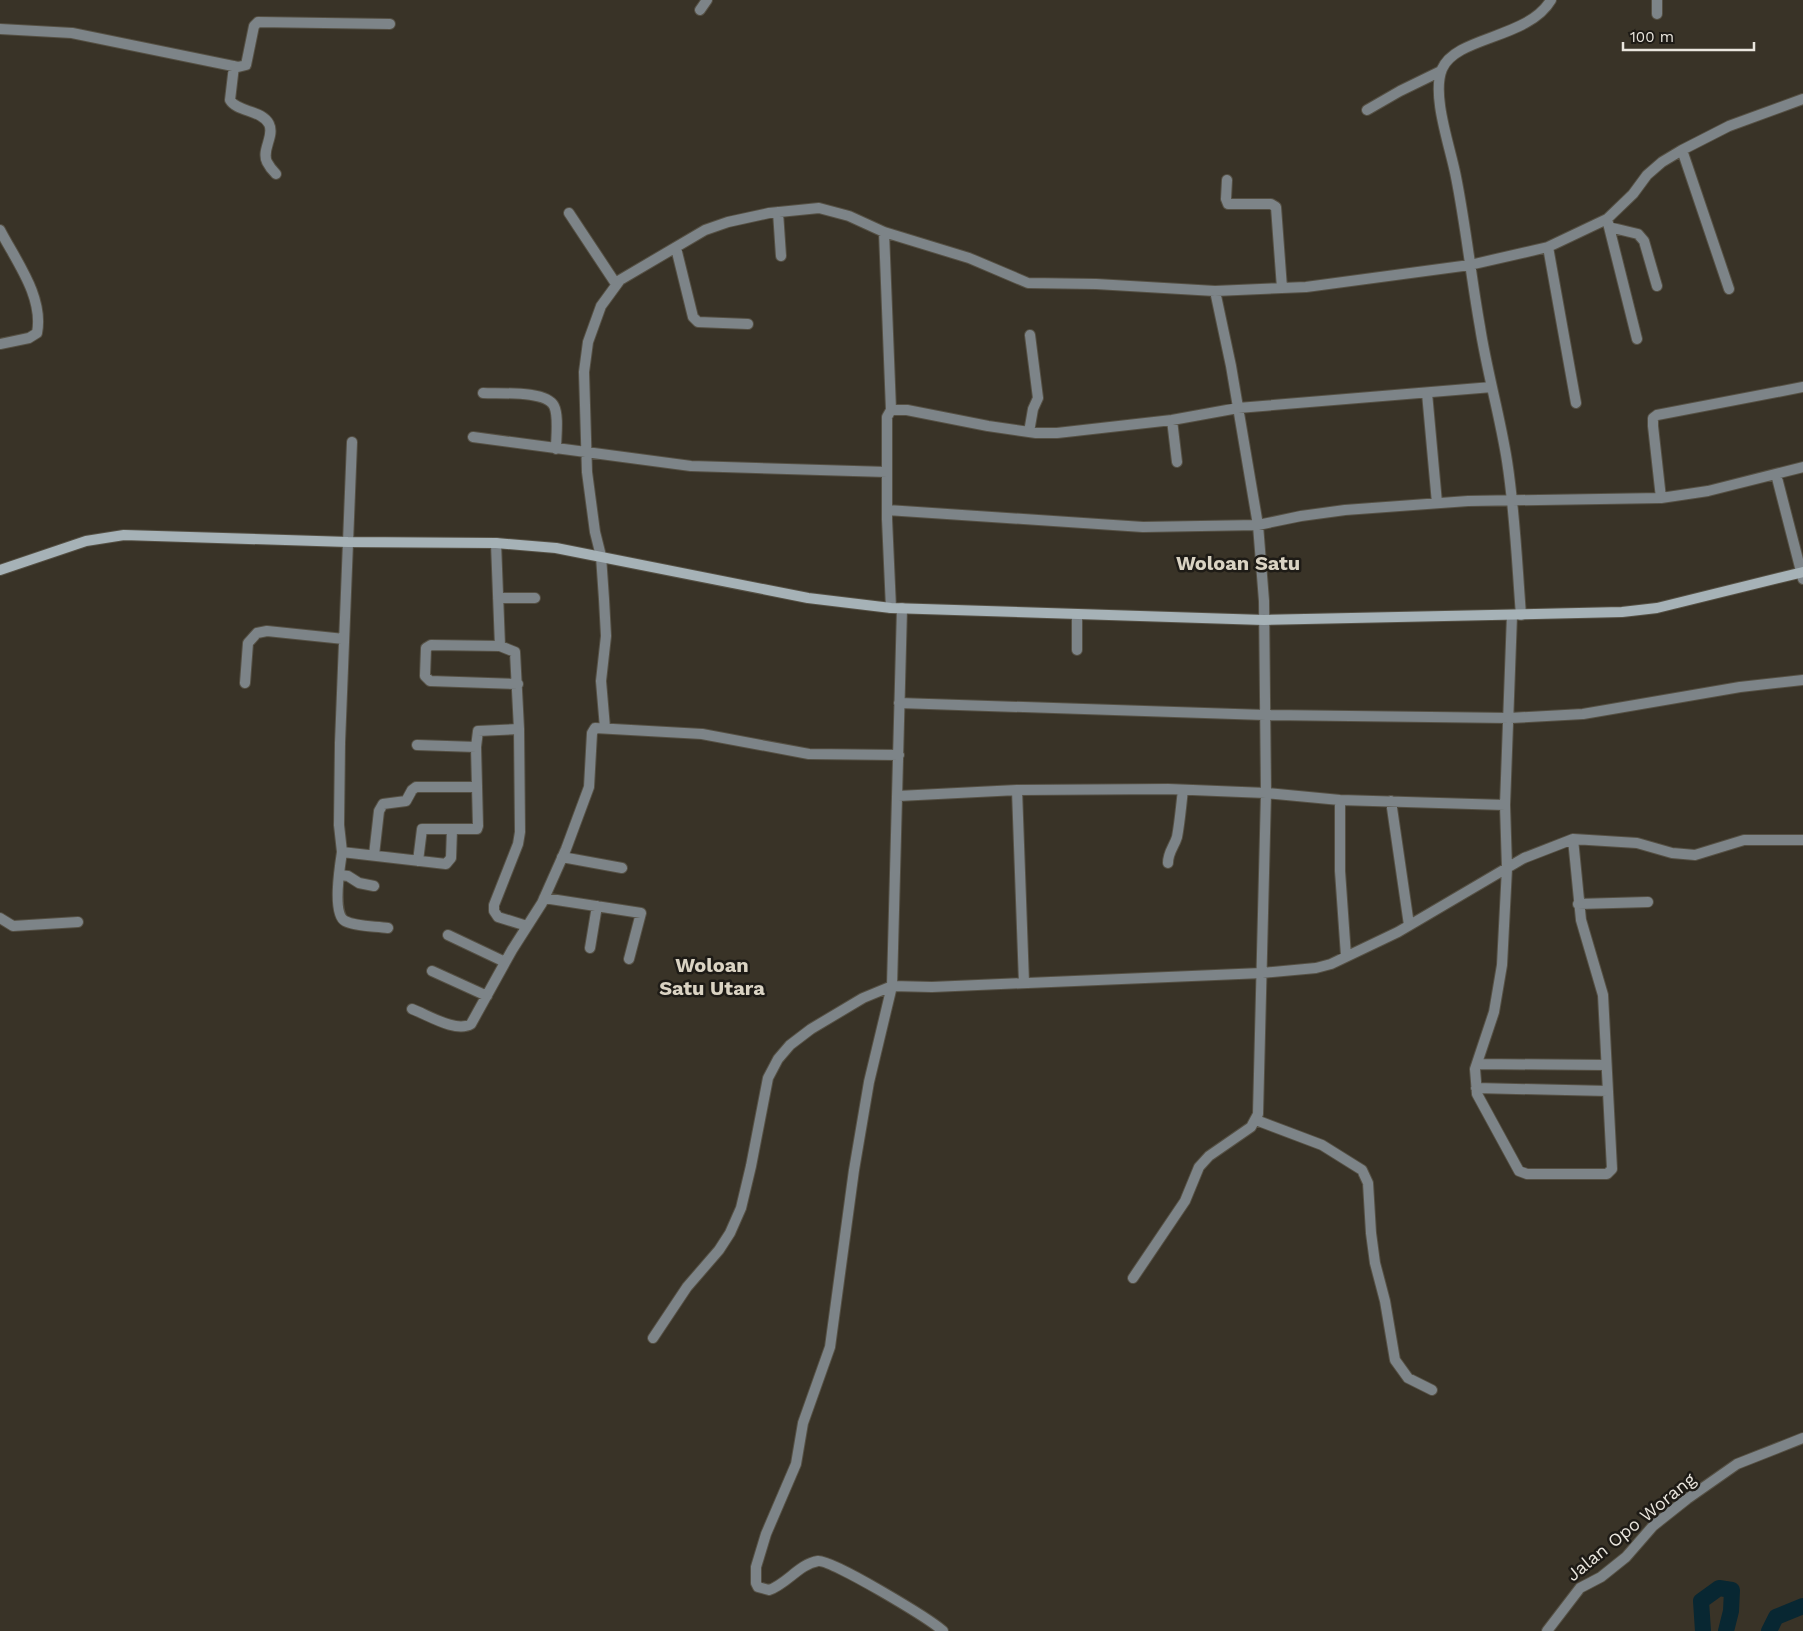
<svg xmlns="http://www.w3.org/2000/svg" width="1803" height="1631" font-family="'Work Sans',sans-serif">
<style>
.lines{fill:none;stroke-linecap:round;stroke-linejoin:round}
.river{stroke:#082732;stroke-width:16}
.minor-casing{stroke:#555044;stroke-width:12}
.secondary-casing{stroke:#555044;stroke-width:12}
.minor{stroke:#7d8488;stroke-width:10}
.secondary{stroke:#a6b2b7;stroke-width:10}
.labels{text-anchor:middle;stroke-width:5;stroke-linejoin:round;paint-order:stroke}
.street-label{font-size:18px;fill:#eae6de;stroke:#1e1b16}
.quarter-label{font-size:20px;font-weight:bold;fill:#dad3c3;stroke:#1e1b16}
</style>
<rect width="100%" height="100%" fill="#393327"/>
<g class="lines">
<path class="river" d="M1703,1631L1701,1601L1719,1588L1732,1590L1731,1611L1726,1631
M1769,1631L1776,1617L1803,1606"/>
<g class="minor-casing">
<path id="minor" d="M1657,0V14
M700,10L707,0
M0,29L72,33L238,67L246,65L254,26L258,22L390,24
M234,66L230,100C237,112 262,110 269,124C275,136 261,150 267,162C269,166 273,171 276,174
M1367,110L1400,91L1441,71
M1682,150L1729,289
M1227,180L1226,199L1228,204H1271L1276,207L1282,288
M778,212L781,256
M569,213L616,284
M1607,219L1637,339
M1609,227L1638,234L1644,241L1657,286
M0,230C16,261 44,297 37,333L29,338L0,344
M884,232L891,410
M1548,247L1576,403
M676,248L693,317L698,322L748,324
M483,393C499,394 546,390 554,406C559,416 556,437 556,449
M1427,393L1437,503
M1172,420L1177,462
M1029,432L1033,409L1038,398L1030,335
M473,437L691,466L887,472
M1776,474L1803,579
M1661,498L1653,426V418L1657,415L1803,387
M887,510L1143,527L1258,525L1301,516L1345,510L1468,501L1661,498L1708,491L1803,467
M496,543L500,646
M498,598H535
M891,608L887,519V417L891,410H907L988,426L1036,433H1057L1172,420L1238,408L1492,387
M902,608L892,986L869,1082L854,1170L830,1347L803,1423L796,1464L766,1534L756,1567V1583L758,1587L769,1590C787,1584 799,1564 818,1561C831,1559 930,1619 943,1631
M1077,614V650
M1512,615L1505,805L1507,868L1502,965L1494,1012L1475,1069L1477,1094L1519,1171L1527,1174H1607L1612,1169L1603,995L1581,920L1573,839
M1521,615C1517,564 1515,512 1507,461C1500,416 1487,372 1480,327C1471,277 1466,227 1456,177C1451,149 1431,96 1442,69C1456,36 1528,39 1551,0
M245,683L248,643L257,633L267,631L344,639
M518,684L430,681L425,676L426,648L431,645L500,646L515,652L519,729L520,832L518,844L494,905V911L498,917L527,926
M899,703L1265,715L1510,718L1583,714L1740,687L1803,680
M605,728L601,681L606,636L604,599L601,556L595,532L587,472L584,372L588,342L601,306L620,280L705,230L728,222L769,213L819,208L849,216L884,232L969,258L1028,283L1096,284L1215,291L1306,287L1470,265L1548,247L1607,219L1633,194L1647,175L1662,162L1682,150L1729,126L1803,99
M417,745L476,747
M1017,790L1024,983
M898,796L1017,790L1168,789L1266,793L1340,800L1505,805
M1340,800V871L1346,956
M1391,801L1409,925
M342,852L339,825L340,743L352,442
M374,855L379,811L383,804L406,801L412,790L416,787H477
M562,857L622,868
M418,861L422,829H477L478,826L476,747L478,731L519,729
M1168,863C1168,852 1174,847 1177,837C1180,821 1181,806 1183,790
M340,875L348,876L359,883L374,886
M544,898L641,913L629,959
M1578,904L1648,902
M0,918L13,926L78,922
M388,928C376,926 356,927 345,921C332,914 340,865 342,852L446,864L451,858L452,829
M448,935L505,962
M590,948L597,906
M432,971L487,996
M412,1009C428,1015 456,1033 471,1024L512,950L542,903L566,849L589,787L592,733L595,728L702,734L809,754L899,755
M1477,1064L1606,1065
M1476,1088L1608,1091
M1256,1120L1322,1145L1362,1170L1368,1183L1371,1233L1375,1263L1385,1301L1395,1360L1408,1378L1432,1390
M1133,1278L1185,1201L1199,1167L1209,1156L1251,1127L1258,1114L1266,793L1264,601L1258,525L1231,366L1215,291
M653,1338L687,1287L719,1250L730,1233L741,1208L751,1166L768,1078L778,1059L790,1045L811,1029L863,998L892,986L932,987L1262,973L1316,968L1331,964L1398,932L1524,858L1573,839L1637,843L1672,853L1695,855L1744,840H1803
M1547,1631L1580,1588L1601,1577L1626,1557L1653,1526L1687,1499L1737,1464L1803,1438"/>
</g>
<g class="secondary-casing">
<path id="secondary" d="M0,570L86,541L124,535L348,542L496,543L556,548L808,598L891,608L1264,620L1622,612L1657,608L1803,572"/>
</g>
<use href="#minor" class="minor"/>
<use href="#secondary" class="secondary"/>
</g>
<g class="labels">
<g class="street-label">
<text transform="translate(1631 1527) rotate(-39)" y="6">Jalan Opo Worang</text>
</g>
<g class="quarter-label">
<text x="1238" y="570">Woloan Satu</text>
<text x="712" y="972">Woloan<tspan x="712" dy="23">Satu Utara</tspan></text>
</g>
</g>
<path d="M1623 42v8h131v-8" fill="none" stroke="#eae6de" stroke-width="2.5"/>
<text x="1630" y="42" font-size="15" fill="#eae6de" stroke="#1e1b16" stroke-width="4" paint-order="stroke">100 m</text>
</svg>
